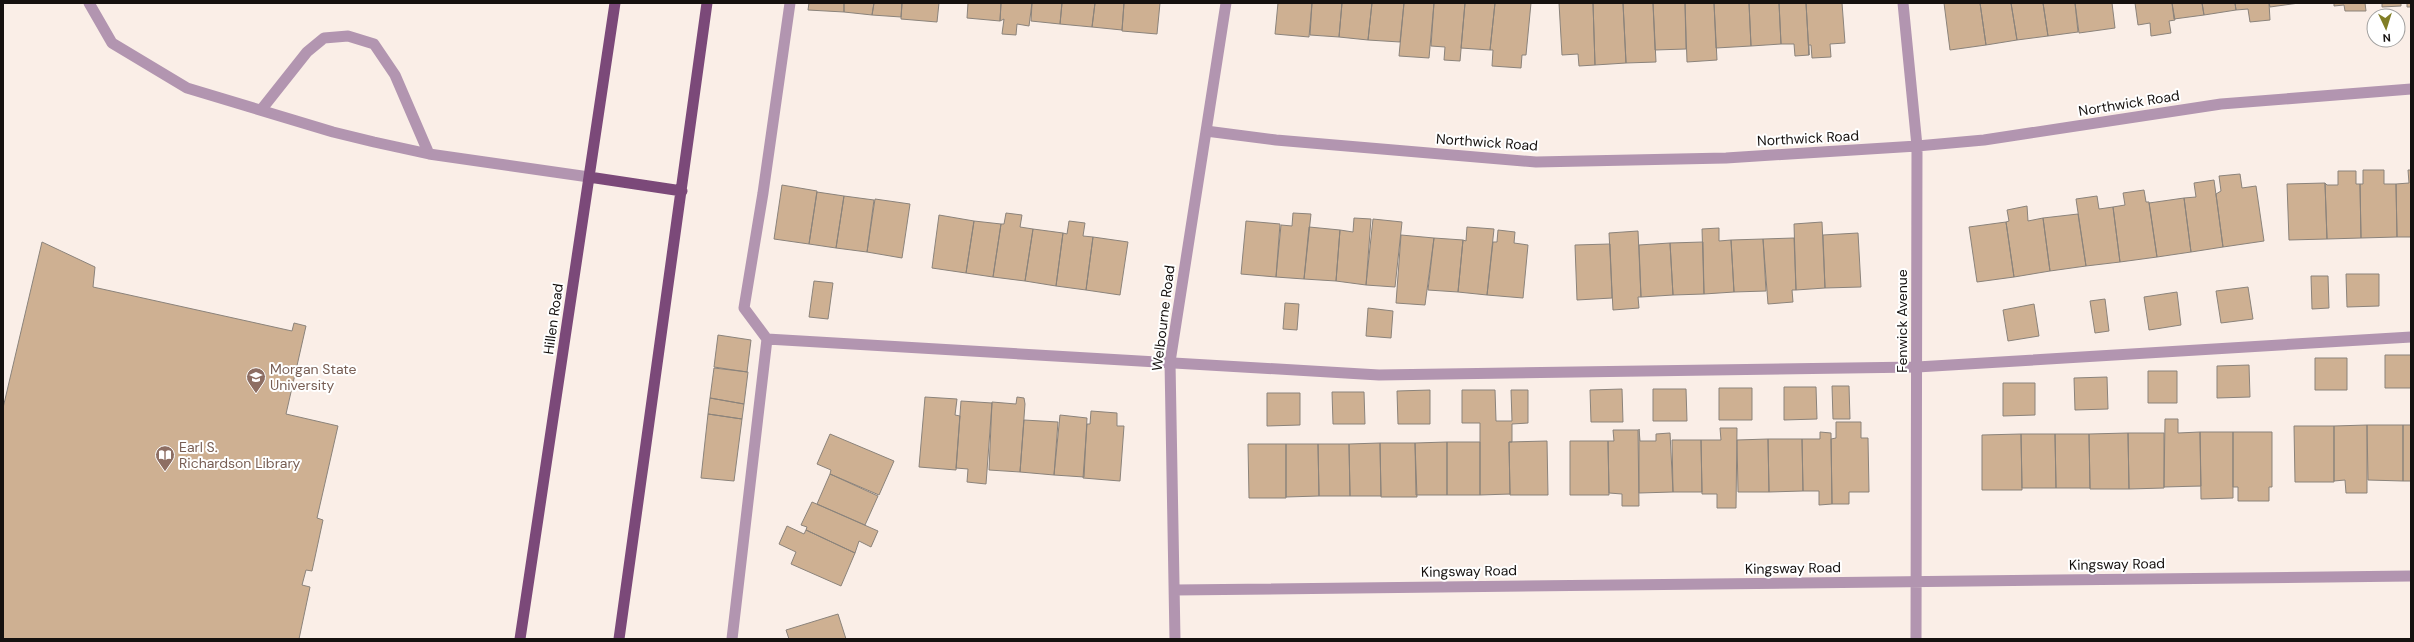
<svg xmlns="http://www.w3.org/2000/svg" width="2414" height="642" font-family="'DM Sans',sans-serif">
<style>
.building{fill:#ceb092;stroke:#8b837b}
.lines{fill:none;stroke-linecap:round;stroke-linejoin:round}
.service{stroke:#b295b0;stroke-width:11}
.minor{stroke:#b295b0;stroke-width:11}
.primary{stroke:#7b4979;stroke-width:11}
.labels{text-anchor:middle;stroke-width:4;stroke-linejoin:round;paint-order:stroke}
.street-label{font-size:14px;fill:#15110f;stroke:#fff}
.education-label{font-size:14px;fill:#785e54;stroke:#fff;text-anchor:start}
</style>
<rect width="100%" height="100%" fill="#faeee7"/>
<path class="building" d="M809,3H844V12L808,10Z
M844,3H874L872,15L844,12Z
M874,3H902L901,17L872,15Z
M902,3H939L937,22L901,19Z
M968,3H1001L1000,21L967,18Z
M1001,3H1032L1029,26L1017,24L1016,35L1002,34L1004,19L1000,21Z
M1032,3H1062L1060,24L1031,21Z
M1062,3H1095L1092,27L1060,24Z
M1095,3H1124L1122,30L1092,27Z
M1160,3L1157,34L1122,31L1124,3Z
M1278,3H1312L1309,37L1275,34Z
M1312,3H1342L1339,37L1310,35Z
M1342,3H1372L1368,40L1339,37Z
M1372,3H1404L1400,42L1368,40Z
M1404,3H1434L1429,58L1399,56Z
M1434,3H1465L1460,61L1444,60L1445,47L1431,46Z
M1465,3H1495L1490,50L1461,48Z
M1495,3H1531L1526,55H1522L1521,68L1492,66L1493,50H1490Z
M1559,3H1593L1595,65L1579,66L1578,54L1562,55Z
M1593,3H1623L1626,63L1595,65Z
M1623,3H1653L1656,62L1626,63Z
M1653,3H1685L1686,49L1655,50Z
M1685,3H1714L1717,60L1687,62Z
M1714,3H1749L1751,46L1716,48Z
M1749,3H1779L1781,44L1751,46Z
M1779,3H1806L1809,55L1795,56L1794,44H1781Z
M1806,3H1842L1845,43L1830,44L1831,57L1812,58L1811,45H1809V55Z
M1944,3H1980L1986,45L1950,50Z
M1980,3H2011L2017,40L1986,45Z
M2011,3H2043L2048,36L2017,40Z
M2043,3H2075L2078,32L2048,36Z
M2075,3H2112L2115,28L2079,33Z
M2135,3H2172L2175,20L2169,21L2171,33L2151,36L2150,23L2138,25Z
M2172,3H2202L2204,15L2174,19Z
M2202,3H2235L2236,10L2204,15Z
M2235,3H2269L2270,20L2250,22L2248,9L2236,10Z
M2269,3H2299L2270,7Z
M2334,3H2365L2366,11H2345L2344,5L2334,6Z
M2382,3H2401V6L2382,7Z
M2407,3H2411V7H2407Z
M2363,170H2384V184H2396L2397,237L2361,238L2360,184H2363Z
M2408,170H2411V237H2397L2396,184L2409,183Z
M2338,171H2356V184H2360L2361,238L2327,239L2325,183L2327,185H2338Z
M2240,174L2242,188L2256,186L2264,241L2223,247L2216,194L2221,191L2219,176Z
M2214,180L2223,247L2191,252L2184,198L2196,197L2194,183Z
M2325,183L2327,239L2289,240L2287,184Z
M782,185L817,191L809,244L774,239Z
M2144,190L2146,202H2149L2157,257L2120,262L2113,207L2125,205L2123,193Z
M817,192L844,196L836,248L809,244Z
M844,196L874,200L867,252L836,248Z
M2097,196L2099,209L2113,207L2120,262L2086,266L2076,199Z
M2184,198L2191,252L2157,257L2149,203Z
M875,199L910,204L902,258L867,252Z
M2027,206L2028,221L2043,218L2050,271L2014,277L2006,222L2009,221L2007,210Z
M1006,213L1022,215L1020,227L1033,229L1025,281L993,277L1001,224H1004Z
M1293,213L1311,214L1304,279L1276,277L1281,225L1292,226Z
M2078,214L2086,266L2050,271L2043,218Z
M939,215L974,221L966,273L932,268Z
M1354,218L1371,219L1366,285L1336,281L1340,230L1353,232Z
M1373,219L1402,222L1395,287L1366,285Z
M974,221L1001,224L993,277L966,273Z
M1069,221L1085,223L1083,236L1093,237L1086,290L1056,286L1063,233L1067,234Z
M1246,221L1280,224L1276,277L1241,274Z
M1822,222L1825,288L1796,290L1794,224Z
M2006,222L2014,277L1977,282L1969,227Z
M1309,227L1340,230L1336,281L1304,279Z
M1467,227L1494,229L1487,295L1458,292L1463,240L1466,241Z
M1719,228V241L1731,240L1734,292L1704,294L1702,229Z
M1033,229L1063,233L1056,286L1025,281Z
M1498,230L1515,232L1514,243L1528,245L1523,298L1487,295L1493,242H1497Z
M1638,231L1641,297H1638L1639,308L1613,310L1609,233Z
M1858,233L1861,287L1825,288L1823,235Z
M1401,235L1434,238L1425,305L1396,303Z
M1093,237L1128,242L1120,295L1086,290Z
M1434,238L1463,240L1458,292L1428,290Z
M1794,238L1796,290H1792L1793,302L1768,304L1763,239Z
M1763,239L1766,291L1734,292L1731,240Z
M42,242L95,267L93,287L292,331L294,323L306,326L286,414L338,426L317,518L323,520L312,571L306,570L302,585L310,587L299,639H3V408Z
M1703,242L1704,294L1673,295L1670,243Z
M1670,243L1673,295L1641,297L1639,245Z
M1610,244L1612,298L1577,300L1575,245Z
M2346,274H2379V306L2347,307Z
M2311,276H2328L2329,308L2312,309Z
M814,281L833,283L828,319L809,317Z
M2248,287L2253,319L2221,323L2216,291Z
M2177,292L2181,325L2149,330L2144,297Z
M2105,299L2109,331L2095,333L2090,301Z
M1285,303L1299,304L1297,330L1283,329Z
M2034,304L2039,336L2008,341L2003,310Z
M1368,308L1393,311L1391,338L1366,336Z
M718,335L751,340L747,372L714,367Z
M2385,355H2411V388H2385Z
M2315,358H2347V390H2315Z
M2249,365L2250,397L2217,398V366Z
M714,368L748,372L744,404L710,398Z
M2148,371H2177V403H2148Z
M2107,377L2108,409L2075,410L2074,378Z
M2003,383H2035V415L2003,416Z
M1832,386H1849L1850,419H1833Z
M1784,387H1816L1817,419L1784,420Z
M1719,388H1752V420H1719Z
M1622,389L1623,422H1591L1590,390Z
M1653,389H1686L1687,421H1653Z
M1430,390V424H1398L1397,391Z
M1462,390H1495L1496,421H1512L1511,390H1528V423L1512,424V442H1509L1510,494L1480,495V423H1462Z
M1332,392H1364L1365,424H1333Z
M1267,393H1300V425L1267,426Z
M925,397L957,399L955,415L960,416L956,470L919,467Z
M1017,397L1024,398L1025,404L1020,472L989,470L992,402L1016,404Z
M710,398L744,404L742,419L708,414Z
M961,401L992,403L986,484L967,482L968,469L956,468Z
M1091,411L1117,413V426H1124L1120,481L1083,478L1087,424H1090Z
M708,414L742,419L734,481L701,478Z
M1060,415L1087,418L1084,477L1054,475Z
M2165,419H2178V433L2200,432L2201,486L2164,487Z
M1024,420L1058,422L1054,475L1020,472Z
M1836,422H1861V438H1868L1869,492H1849V504H1832L1831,439L1836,438Z
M2367,425V493H2346L2345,480L2334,481V426Z
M2367,425H2403V481L2368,480Z
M2403,425H2411V481H2403Z
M2294,426H2334V482H2295Z
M1720,428H1737L1736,508H1717V494H1702L1701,440H1721Z
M1639,429L1640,441H1656V434L1670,433L1673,492L1639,493Z
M1613,430H1638L1639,506H1622V494L1609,493L1608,441H1614Z
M1820,432L1831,433L1832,504L1819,505V491H1803L1802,439H1820Z
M2200,432H2233V498L2201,499Z
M2233,432H2272V487H2269V501H2238V487H2233Z
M2128,433L2129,489H2090L2089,434Z
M2128,433H2164V488L2129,489Z
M830,434L894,461L879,495L830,474L831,470L817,464Z
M2021,434H2055L2056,488H2022Z
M2021,434L2022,490H1982V435Z
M2055,434H2089L2090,488H2056Z
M1768,439H1802L1803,491L1769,492Z
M1768,439L1769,492H1738L1737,440Z
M1672,440H1701L1702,492H1673Z
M1547,441L1548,495H1510L1509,442Z
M1570,441H1608L1609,495H1570Z
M1447,442V495H1416L1415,443Z
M1447,442H1480V495H1447Z
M1380,443H1415L1417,497H1381Z
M1380,443L1381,496H1350L1349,444Z
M1248,444H1286V498H1249Z
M1286,444H1318L1319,496L1286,497Z
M1318,444H1349L1350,496H1319Z
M830,474L878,496L865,525L817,504Z
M812,502L878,531L871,547L859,541L855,553L806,530L807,527L801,525Z
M787,526L804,534L806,530L855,553L841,586L791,564L796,552L779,544Z
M838,614L846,639H789L786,630Z"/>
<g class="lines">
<path class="service" d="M89,3L112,43L187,88L333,132L374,142L429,154L589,177
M261,110L307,52L324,38L348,36L374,44L395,75L429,154
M767,339L1379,375L1917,367L2411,337
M732,639L767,339L744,308L763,193L790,3"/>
<path class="minor" d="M1903,3L1917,146L1916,639
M1206,131L1276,140L1536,162L1726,158L1917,146L1984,140L2221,104L2411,89
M1175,590L2411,576
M1175,639L1170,362L1226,3"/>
<path class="primary" d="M589,177L682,191
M520,639L615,3
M619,639L707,3"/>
</g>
<defs>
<g id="university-pin" transform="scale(1)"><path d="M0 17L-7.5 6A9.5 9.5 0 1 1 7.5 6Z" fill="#8d6e63" stroke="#fff"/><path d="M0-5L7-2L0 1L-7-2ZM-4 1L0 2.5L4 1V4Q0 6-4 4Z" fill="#fff"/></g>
<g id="library-pin" transform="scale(1)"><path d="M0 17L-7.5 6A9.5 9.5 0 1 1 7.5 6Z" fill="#8d6e63" stroke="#fff"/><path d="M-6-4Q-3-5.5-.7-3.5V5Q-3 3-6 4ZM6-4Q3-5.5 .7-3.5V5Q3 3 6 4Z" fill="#fff"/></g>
</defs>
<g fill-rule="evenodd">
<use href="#university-pin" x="256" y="377"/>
<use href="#library-pin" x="165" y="455"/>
</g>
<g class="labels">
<g class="street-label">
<text transform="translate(2129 103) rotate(-9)" y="5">Northwick Road</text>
<text transform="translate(1808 138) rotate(-3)" y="5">Northwick Road</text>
<text transform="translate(1487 142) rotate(4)" y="5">Northwick Road</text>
<text transform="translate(1163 318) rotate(-83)" y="5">Welbourne Road</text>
<text transform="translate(553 319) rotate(-82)" y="5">Hillen Road</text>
<text transform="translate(1902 321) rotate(-90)" y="5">Fenwick Avenue</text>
<text transform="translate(2117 564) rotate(-1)" y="5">Kingsway Road</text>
<text transform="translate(1793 568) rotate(-1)" y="5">Kingsway Road</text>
<text transform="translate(1469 571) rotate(-1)" y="5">Kingsway Road</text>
</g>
<g class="education-label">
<text x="270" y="374">Morgan State<tspan x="270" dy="16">University</tspan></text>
<text x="179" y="452">Earl S.<tspan x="179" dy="16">Richardson Library</tspan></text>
</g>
</g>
<rect width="2414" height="642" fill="none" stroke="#15110f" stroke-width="8"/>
<g transform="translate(2386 28) rotate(176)"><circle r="19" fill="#ffffff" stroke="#a1a09f"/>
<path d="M0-3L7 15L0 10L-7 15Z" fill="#817e26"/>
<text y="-6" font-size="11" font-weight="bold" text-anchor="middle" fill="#15110f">N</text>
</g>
</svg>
